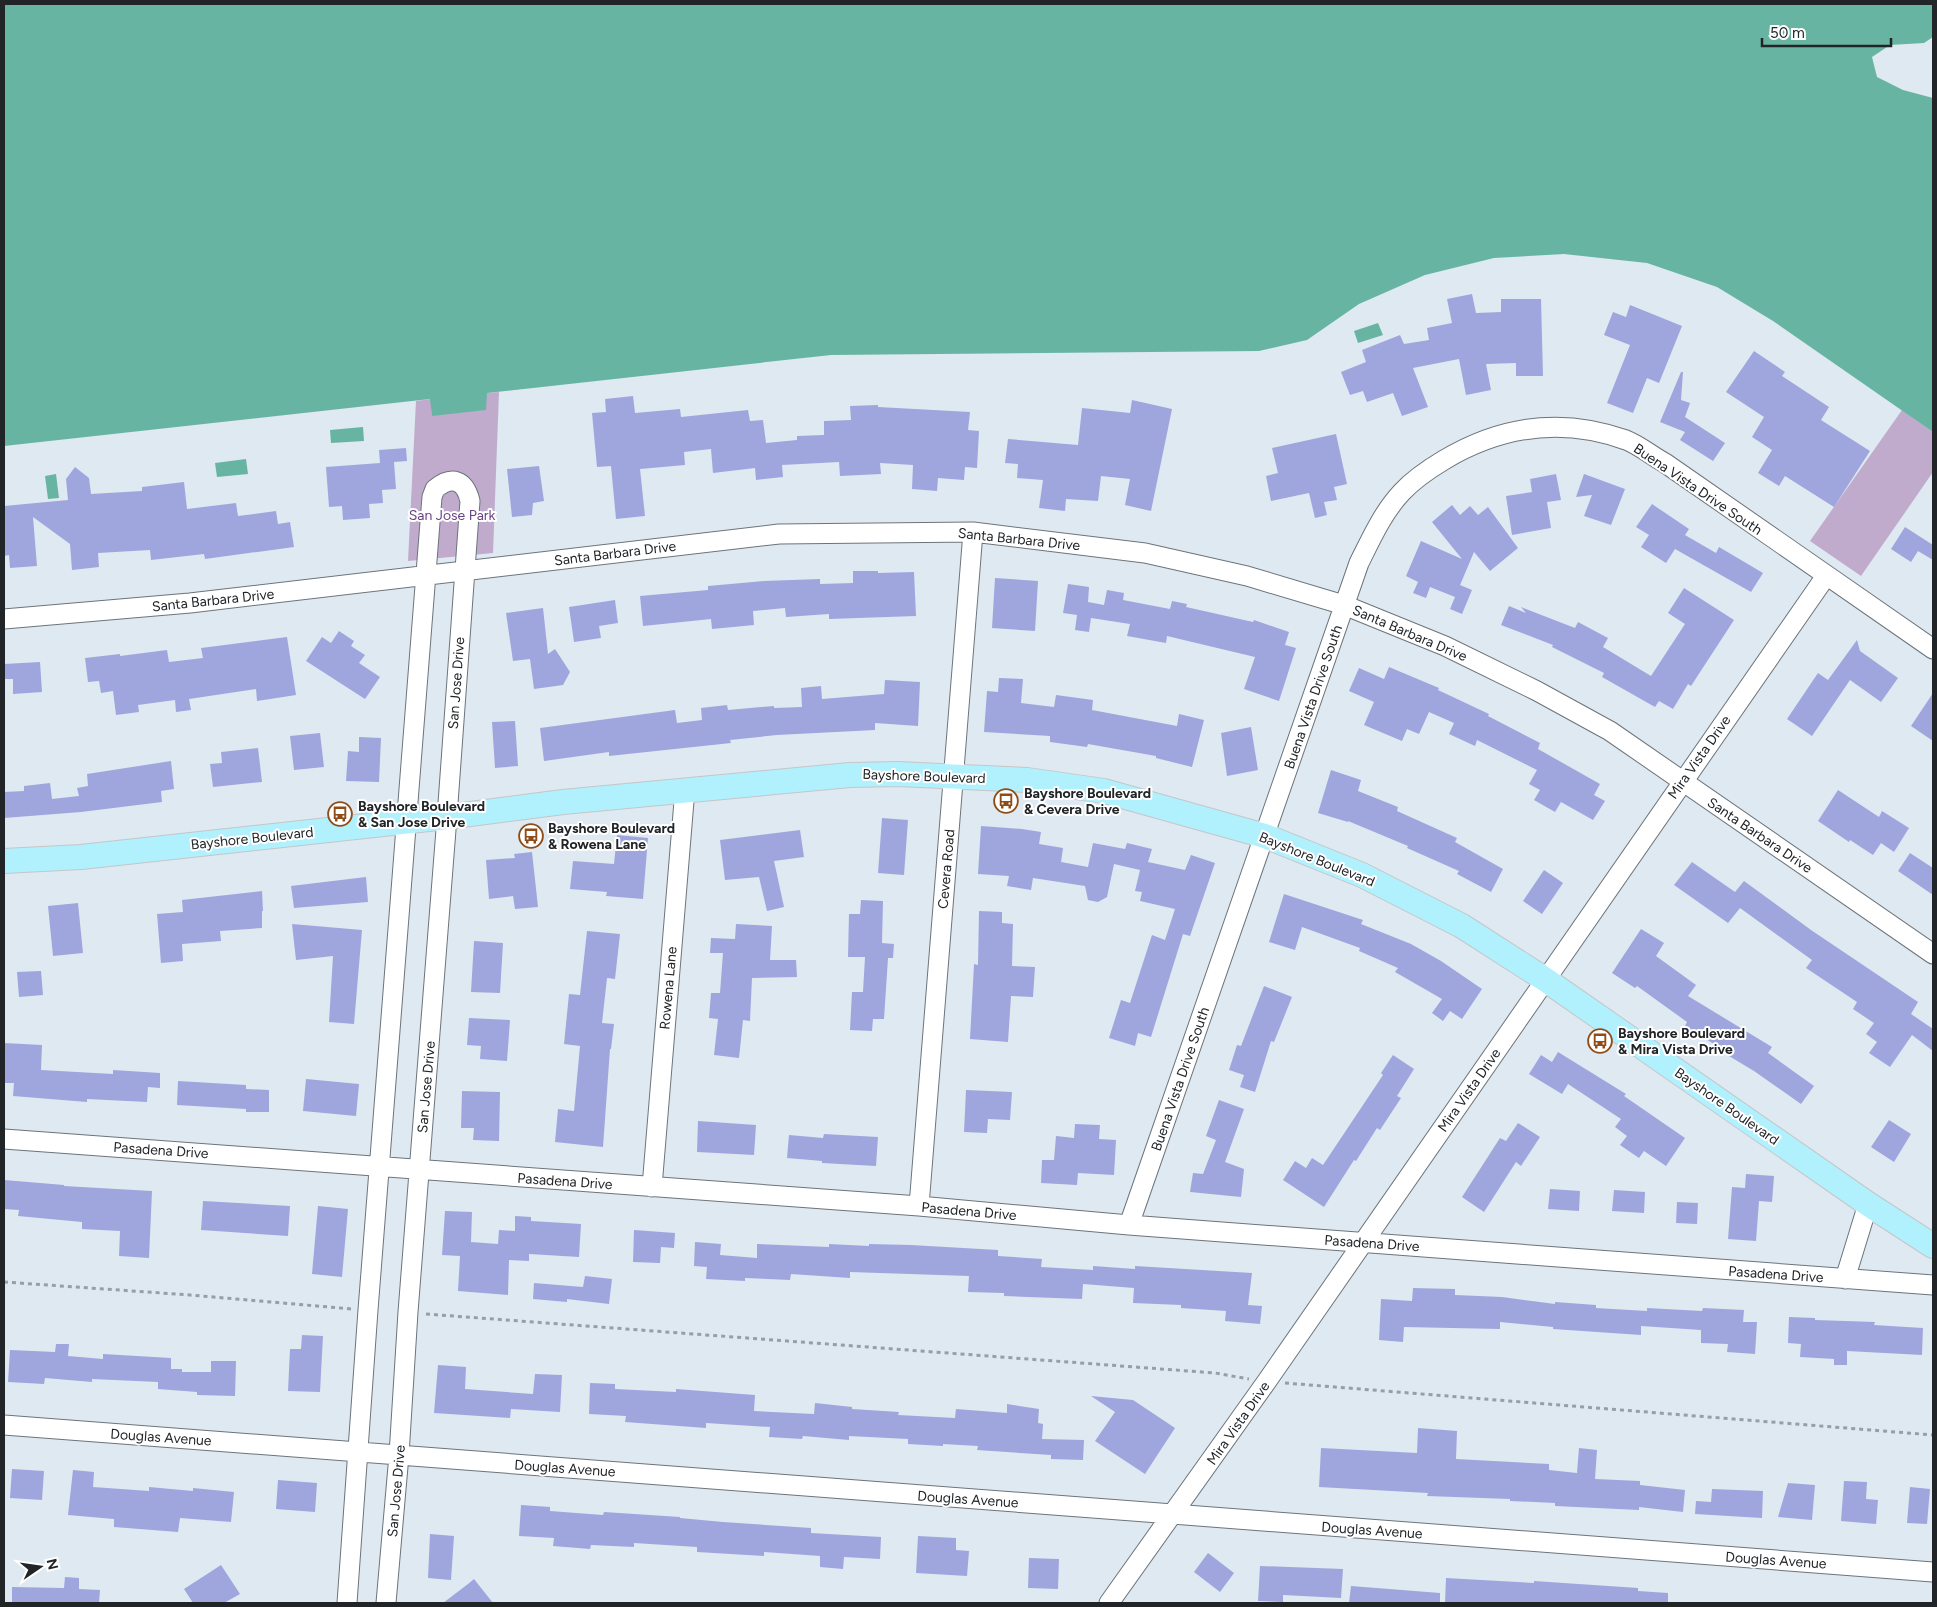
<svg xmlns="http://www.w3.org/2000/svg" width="1937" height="1607" font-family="Figtree,sans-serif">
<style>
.green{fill:#c0abcd}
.water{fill:#68b4a2}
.building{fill:#9fa6de}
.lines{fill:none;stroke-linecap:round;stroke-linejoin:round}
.minor-casing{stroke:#6c747b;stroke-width:21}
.major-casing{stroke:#c5c6c7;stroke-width:26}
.path{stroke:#979fa5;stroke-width:3;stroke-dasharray:4 4;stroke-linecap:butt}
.minor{stroke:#fff;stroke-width:19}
.major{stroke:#b0f1fd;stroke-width:24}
.labels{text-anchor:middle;stroke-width:4;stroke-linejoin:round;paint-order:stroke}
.street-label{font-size:14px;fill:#212528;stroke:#fff}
.park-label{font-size:14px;fill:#693f80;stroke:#fff}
.poi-label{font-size:14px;font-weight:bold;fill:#212528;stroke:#fff;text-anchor:start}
</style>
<rect width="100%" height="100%" fill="#dfe9f1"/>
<path class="green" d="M499,392L493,553L408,561L416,401L431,399L432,416L487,393Z
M1902,410L1933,432V472L1861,576L1810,541Z"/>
<path class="water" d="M4,4H1933V37L1924,43L1890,45L1872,57L1877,77L1903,90L1933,98V432L1773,321L1717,287L1647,263L1564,254L1494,258L1425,275L1359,304L1307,340L1259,351L831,355L487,393L486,410L432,416L430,399L4,446Z
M1378,323L1383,335L1358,343L1354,331Z
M363,427L364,441L331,443L330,430Z
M246,459L248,474L217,477L215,463Z
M56,474L59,498L48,499L45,476Z"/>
<path class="building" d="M1472,294L1476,313L1501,312V299H1541L1543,376H1516V363L1486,364L1491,390L1466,395L1459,359L1413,368L1428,407L1402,416L1393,393L1367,402L1363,391L1350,395L1341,372L1366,362L1362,350L1400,335L1404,344L1429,340L1427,328L1452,323L1447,299Z
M1630,305L1682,326L1659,383L1647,378L1633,413L1607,403L1630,345L1604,335L1613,312L1626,317Z
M1754,351L1785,372L1782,376L1829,407L1821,420L1870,451L1834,507L1785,476L1779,486L1758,473L1772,450L1752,437L1764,417L1726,392Z
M1681,372H1683L1681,400L1690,403L1685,417L1725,443L1713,461L1680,440L1685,432L1660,422Z
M633,396L635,413L680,409L681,417L748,410L750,421L763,420L766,443L797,440V436L824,435V421L851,420L850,406L878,405V407L970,412L968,430L979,431L977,468L965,467L964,480L938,478L937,491L912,489L913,465L880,463L881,474L840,476L839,462L782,465L783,477L756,480L755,468L713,473L711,449L684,452L685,465L640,469L645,516L616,519L611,466L597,467L592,413L606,412L605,399Z
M1132,400L1172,409L1151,511L1125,505L1130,479L1101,476L1098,501L1066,499L1065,511L1039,508L1043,480L1017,478L1018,464L1005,463L1008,439L1078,445L1082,408L1130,413Z
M1336,434L1347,484L1334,487L1337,500L1324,502L1327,515L1315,518L1309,493L1271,501L1266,476L1278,473L1272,448Z
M406,448L407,461L394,462L396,489L382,490L383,503L369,504L370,518L343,520L342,506L329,507L326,467L380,463L379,450Z
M539,466L544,501L533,503L532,515L512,517L507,469Z
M75,467L89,478L91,494L142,491V487L184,482L187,509L236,503L238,516L276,511L278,524L290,522L294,547L205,559L204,554L151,560L150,550L98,553L99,567L72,570L70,544L33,517L37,566L10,568L9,555L4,556V506L68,500L66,479Z
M1556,474L1561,500L1547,502L1551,528L1512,535L1506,496L1532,492L1530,479Z
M1584,474L1625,489L1611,525L1584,516L1592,495L1576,497Z
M1652,504L1689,529L1685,535L1716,553L1719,547L1763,573L1751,592L1675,549L1666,563L1641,547L1649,535L1636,527Z
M1452,505L1460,515L1470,506L1478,515L1488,507L1518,548L1490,571L1474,552L1455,597L1430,587L1426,598L1413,593L1418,582L1406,576L1421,541L1462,559L1432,522Z
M1905,527L1933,545V560L1918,551L1911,562L1891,549Z
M853,571H878V573L914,572L916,616L829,619V614L786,617L785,608L753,611L754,625L712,629L711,619L643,626L640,596L708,590V586L764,581L820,579V584L853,583Z
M995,578L1038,581L1035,631L992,628Z
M1068,584L1089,587L1088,602L1104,605L1107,590L1124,593L1123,600L1170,609L1172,601L1187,604L1186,607L1253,622L1254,620L1289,632L1285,645L1296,648L1279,701L1244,689L1255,657L1167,636L1166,643L1127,636L1130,624L1091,618L1089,632L1075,630L1077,615L1063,613Z
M1460,585L1472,590L1462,614L1450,609Z
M1684,588L1734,620L1691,686L1688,684L1673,709L1659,701L1655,707L1602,677L1604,673L1552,647L1553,645L1501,625L1509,606L1526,613L1521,607L1575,628L1578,622L1608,638L1603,647L1651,676L1685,624L1668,613Z
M615,600L618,623L599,626L601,638L574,642L569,607Z
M543,608L548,654L555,649L570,672L563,685L534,689L530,659L513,661L506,613Z
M339,631L354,641L351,646L365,655L359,663L380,677L365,699L306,661L322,637L331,643Z
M287,637L296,695L257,701L256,689L189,699L191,710L176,712L175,700L138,705L139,712L116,715L113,691L101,693L99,681L88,682L85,658L120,654V656L167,650L169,662L203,658L201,648Z
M1857,640L1860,651L1898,678L1881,702L1850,680L1812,736L1787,719L1818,673L1828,680Z
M40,662L42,692L13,694V679H4V664Z
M1389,667L1439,688L1438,690L1489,714L1488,716L1540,743L1538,749L1600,784L1594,795L1605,801L1593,820L1561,802L1555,812L1534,800L1540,790L1529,784L1537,770L1477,740L1475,746L1449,734L1454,723L1429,712L1419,734L1407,729L1402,741L1364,725L1374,702L1349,691L1359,668L1384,679Z
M999,678L1023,679L1021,703L1054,707L1056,695L1093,700L1092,710L1177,726L1179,714L1204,720L1192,767L1156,758V756L1088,744L1087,747L1050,742V736L984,732L987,691L998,692Z
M885,680L920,682L918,726L875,723V730L777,735L730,740L731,743L609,756V752L544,761L540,728L675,710L677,723L702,720L701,708L727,705L728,710L774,706V708L802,707L801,688L821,686L822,699L884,694Z
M1933,693V741L1911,726Z
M515,721L518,766L495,768L492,722Z
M1251,727L1258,770L1227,776L1221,733Z
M320,733L324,767L294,770L290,736Z
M359,737L381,738L379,782L346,781L348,751L359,752Z
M258,748L262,782L213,787L210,764L222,763L221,752Z
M171,761L174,789L161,791L162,802L81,812L4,818V792L24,791V786L50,783L52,799L79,796L77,788L88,786L87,774Z
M1331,770L1361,780L1358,791L1398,807L1397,811L1457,838L1455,842L1503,869L1491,892L1457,874L1459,871L1407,848L1408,846L1348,821V822L1318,813Z
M1838,790L1879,817L1882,811L1909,828L1894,852L1881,843L1873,855L1850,840L1849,842L1818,821Z
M882,818L908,820L904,875L878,873Z
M981,826L1022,829L1041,832L1039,844L1063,848L1061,862L1088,867L1093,843L1125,849L1127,843L1152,849L1148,862L1185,870L1191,855L1215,863L1190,936L1183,934L1151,1037L1138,1033L1135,1046L1109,1038L1121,1000L1130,1003L1152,935L1165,940L1175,909L1140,901L1142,892L1135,891L1140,870L1114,864L1107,897L1098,902L1088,900L1085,886L1033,878L1031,890L1007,886L1009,876L978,874Z
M800,830L804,857L774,861L784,907L767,911L759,877L725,880L720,840Z
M617,835L648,838L643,899L606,896L607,892L570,889L573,861L614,864Z
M532,852L538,907L515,909L513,896L489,899L486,860L515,858L514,854Z
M1910,853L1933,868V895L1898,871Z
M1692,862L1735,892L1744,881L1811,930L1918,1002L1911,1014L1933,1029V1051L1912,1035L1890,1067L1869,1053L1877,1042L1866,1034L1874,1023L1853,1009L1857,1002L1806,968L1812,960L1740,908L1728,923L1674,885Z
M1544,870L1563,883L1542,914L1523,901Z
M366,877L368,902L294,908L291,886Z
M262,891L263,911H262V928L220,931L221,941L182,944L183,961L161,963L157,914L183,912L182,900Z
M1284,894L1363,920L1361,924L1411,944L1441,961L1482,989L1462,1019L1450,1011L1443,1021L1432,1013L1442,999L1395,972L1398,968L1359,951L1360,948L1302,927L1295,950L1269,942Z
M861,900L883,901L882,943L894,944L893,958H888L884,1019H873L872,1031L850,1030L852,992H863L865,957H848L849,914H860Z
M78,903L83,953L53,956L48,906Z
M979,911L1002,912V923L1013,924L1012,966L1035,967L1033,997L1011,996L1008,1042L970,1039L974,964L978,965Z
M292,924L362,930L354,1024L329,1022L333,956L296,960Z
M736,924L772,926L770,960H796L797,977L752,978L750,1021L743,1020L739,1058L714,1055L718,1019L709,1018L711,993H720L723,953H710L711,938L735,939Z
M1641,929L1664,943L1656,956L1696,985L1688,996L1772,1047L1768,1053L1814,1086L1801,1104L1754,1071L1724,1053L1725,1051L1685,1026L1687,1022L1637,986L1635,988L1612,973Z
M587,931L620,934L615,979L607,978L602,1023L614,1024L611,1049H610L603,1147L555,1142L558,1109L574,1111L580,1046L564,1044L569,994L580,995Z
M474,941L503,943L500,993L471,992Z
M41,971L43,995L19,997L17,972Z
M1264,986L1292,997L1274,1042L1271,1041L1255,1092L1240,1087L1244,1075L1229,1070L1237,1045L1241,1046Z
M469,1018L510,1020L507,1061L480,1059L481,1046L467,1045Z
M4,1043L42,1045L41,1070L113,1074V1070L160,1073V1088L148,1087L147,1102L87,1099V1102L13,1096L14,1083H4Z
M1558,1052L1626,1094L1624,1096L1685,1138L1666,1166L1644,1151L1639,1158L1620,1145L1627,1136L1615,1127L1621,1119L1568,1084L1562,1094L1529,1074L1541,1055L1552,1062Z
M1393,1055L1414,1069L1397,1096L1401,1098L1380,1130L1377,1128L1356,1161L1354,1160L1324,1207L1283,1180L1295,1161L1306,1168L1312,1158L1323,1165L1383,1075L1381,1073Z
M306,1079L359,1084L356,1116L303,1111Z
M178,1081L246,1085V1089L269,1090V1112H246V1109L177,1105Z
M966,1090L1012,1092L1010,1120L988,1119L987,1133L964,1132Z
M462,1091L500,1092L499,1141L473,1140L474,1128H461Z
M1219,1100L1244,1109L1225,1162L1244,1169L1241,1197L1190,1192L1193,1173L1203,1174L1216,1140L1206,1136Z
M1889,1120L1911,1134L1894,1162L1871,1147Z
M698,1121L756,1125L754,1155L697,1152Z
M1518,1123L1540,1137L1521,1166L1516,1162L1484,1212L1462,1197L1500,1138L1506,1141Z
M1075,1124L1100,1125L1099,1139L1116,1140L1114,1175L1078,1173L1077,1185L1041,1183L1042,1160H1054L1056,1136L1074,1138Z
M824,1134L878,1137L876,1166L822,1163V1161L787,1158L789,1135L823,1138Z
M1746,1174L1774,1176L1772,1202L1759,1201L1756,1241L1728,1239L1732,1187L1745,1188Z
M4,1180L64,1185V1186L152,1191L149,1258L119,1256L120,1231L82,1229V1222L18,1216L19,1210L4,1209Z
M1550,1189L1580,1191L1579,1211L1548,1209Z
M1614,1190L1645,1192L1644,1213L1612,1211Z
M203,1201L290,1206L288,1236L201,1230Z
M1677,1202L1698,1203L1697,1224L1676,1223Z
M318,1206L348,1209L342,1277L312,1274Z
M445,1211L472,1212L471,1242L498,1244L499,1230L515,1231V1216L531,1217V1221L581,1224L579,1257L529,1254V1261L509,1260L508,1295L458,1291L460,1256L442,1255Z
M634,1230L675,1233L674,1248L661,1247L660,1263L633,1262Z
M695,1242L721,1244L720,1255L757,1258V1244L829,1247V1244L869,1246V1244L911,1245L998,1250V1256L1042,1259L1041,1267L1093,1270V1266L1135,1269V1266L1252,1273L1248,1305L1262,1306L1260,1324L1225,1321L1226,1311L1181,1308V1305L1133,1303L1134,1288L1083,1284L1082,1299L1028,1297L1004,1296V1293L968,1292L969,1276L850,1272V1278L791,1274L790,1280L745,1278V1281L706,1279L707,1267L694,1266Z
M585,1276L612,1279L609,1304L567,1299V1302L533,1299L534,1283L583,1287Z
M1413,1288L1455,1289V1295L1502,1297L1555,1304V1302L1596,1305V1308L1647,1311V1308L1702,1311L1703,1308L1744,1310L1743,1322H1757L1755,1354L1727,1352L1728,1344L1701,1343V1330L1641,1326V1335L1553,1329V1327L1500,1322V1329L1404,1327L1403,1342L1379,1340L1381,1299L1412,1301Z
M1789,1317L1815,1318V1320L1875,1322L1874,1325L1923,1328L1922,1355L1847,1351V1365H1834V1359L1800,1357L1801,1344L1788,1343Z
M302,1335L323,1336L320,1392L288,1391L290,1349H301Z
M56,1344H69L68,1356L103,1359V1354L171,1358V1369H182V1372H211V1361H236L235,1396L197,1395V1392L158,1389V1382L92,1379V1382L45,1378L44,1384L8,1382L10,1350L55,1352Z
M438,1365L466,1367L465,1389L533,1394L535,1374L562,1375L560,1412L511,1409L510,1418L434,1413Z
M590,1383L615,1384V1389L676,1392V1389L755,1395L754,1411L814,1414L815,1403L852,1407V1409L899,1412L898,1415L955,1418L956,1409L1007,1413V1404L1039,1409L1038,1423L1043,1424L1042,1439L1084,1440L1083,1460L1051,1459V1455L977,1450L978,1446L943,1444V1446L908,1444V1439L849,1436V1440L803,1436L802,1439L769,1437L770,1427L706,1423V1428L625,1422L626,1416L589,1414Z
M1091,1396L1133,1400L1175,1428L1145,1474L1095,1441L1115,1412Z
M1418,1428L1457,1431L1456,1459L1549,1464V1470L1577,1473L1579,1448L1597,1450L1595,1479L1640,1481V1485L1685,1490L1683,1512L1639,1507V1510L1555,1506V1503L1510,1501V1499L1427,1496L1428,1493L1319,1487L1321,1448L1417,1453Z
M12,1469L44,1471L42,1500L10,1498Z
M73,1470L94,1472L93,1487L149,1491V1487L193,1491V1488L234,1492L231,1522L180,1518L178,1532L114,1527V1519L68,1515Z
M278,1480L317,1483L315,1512L276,1509Z
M1844,1481L1867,1482L1866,1499L1878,1500L1876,1524L1841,1521Z
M1788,1483L1815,1485L1812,1520L1778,1517Z
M1910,1487L1930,1489L1927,1524L1907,1523Z
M1712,1489L1763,1491L1762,1518L1695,1514L1696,1501L1711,1502Z
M521,1505L550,1507V1511L603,1515L604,1512L680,1517V1518L723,1522L811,1528V1533L881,1537L880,1559L844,1557L843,1569L820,1567V1556L764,1552V1556L697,1552V1547L634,1543V1547L591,1545L590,1549L553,1546L554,1538L519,1536Z
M430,1534L454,1536L451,1580L428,1578Z
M918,1536L956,1538V1550L969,1551L967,1576L916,1573Z
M1208,1553L1234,1573L1220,1592L1194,1572Z
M1029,1558L1059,1559L1058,1589L1028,1588Z
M221,1565L240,1594L224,1603H193L184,1589Z
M1260,1566L1343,1569L1341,1598L1283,1595V1602L1258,1601Z
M65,1577L79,1578V1589L100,1590L99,1603H12V1587L64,1588Z
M1446,1578L1534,1583V1581L1638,1588V1591L1668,1593V1603H1445Z
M474,1579L493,1603H443L468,1584Z
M1351,1586L1440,1593V1603H1349Z"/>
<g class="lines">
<g class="minor-casing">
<path id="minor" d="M4,619L190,603L779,534L973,532L1145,553L1247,576L1344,605L1445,646L1537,691L1610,731L1933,954
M4,1139L919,1206L1129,1225L1933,1285
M652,1187L685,789
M919,1206L973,532
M1129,1225L1359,563C1371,539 1383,512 1402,492C1414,479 1429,469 1444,460C1501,426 1562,417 1626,440C1639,445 1652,456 1665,463L1933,649
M1845,1279L1868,1204
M4,1425L1933,1572
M347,1603L368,1310L432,497L435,489C452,475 465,480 470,501L447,817L408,1312L399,1455L386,1603
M1109,1603L1267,1381L1826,576"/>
</g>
<g class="major-casing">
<path id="major" d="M4,861L81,857L447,817L563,802L850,775L898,774L1027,780L1104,791L1265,836L1362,875L1462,926L1546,980L1868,1204L1933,1246"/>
</g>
<path class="path" d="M4,1282L190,1295L352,1309
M426,1314L1215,1373L1249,1379
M1285,1383L1933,1435"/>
<use href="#minor" class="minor"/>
<use href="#major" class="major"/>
</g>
<defs>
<g id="bus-ring" transform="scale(1.25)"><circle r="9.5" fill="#fff" stroke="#8e4d18" stroke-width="1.5"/><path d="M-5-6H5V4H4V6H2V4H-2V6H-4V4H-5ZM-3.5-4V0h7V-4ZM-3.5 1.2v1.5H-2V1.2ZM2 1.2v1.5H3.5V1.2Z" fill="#8e4d18"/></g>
</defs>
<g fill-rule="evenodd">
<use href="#bus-ring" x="1006" y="801"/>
<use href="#bus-ring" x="340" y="814"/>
<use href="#bus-ring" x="531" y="836"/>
<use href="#bus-ring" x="1600" y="1041"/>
</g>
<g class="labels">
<g class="street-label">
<text transform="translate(1698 489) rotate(34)" y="5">Buena Vista Drive South</text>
<text transform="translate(1019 539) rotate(6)" y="5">Santa Barbara Drive</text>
<text transform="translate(615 553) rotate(-7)" y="5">Santa Barbara Drive</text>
<text transform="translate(213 600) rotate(-6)" y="5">Santa Barbara Drive</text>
<text transform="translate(1410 633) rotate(23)" y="5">Santa Barbara Drive</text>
<text transform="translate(456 683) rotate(-86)" y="5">San Jose Drive</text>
<text transform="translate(1313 697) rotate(-71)" y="5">Buena Vista Drive South</text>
<text transform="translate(1699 757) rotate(-55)" y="5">Mira Vista Drive</text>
<text transform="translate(924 776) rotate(2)" y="5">Bayshore Boulevard</text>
<text transform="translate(1760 835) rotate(34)" y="5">Santa Barbara Drive</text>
<text transform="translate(252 838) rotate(-6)" y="5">Bayshore Boulevard</text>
<text transform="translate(1317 859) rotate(22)" y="5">Bayshore Boulevard</text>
<text transform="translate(946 869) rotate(-85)" y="5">Cevera Road</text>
<text transform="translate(668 988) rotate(-85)" y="5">Rowena Lane</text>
<text transform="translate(1180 1079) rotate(-71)" y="5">Buena Vista Drive South</text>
<text transform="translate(426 1087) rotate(-85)" y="5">San Jose Drive</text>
<text transform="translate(1469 1090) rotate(-55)" y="5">Mira Vista Drive</text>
<text transform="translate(1727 1106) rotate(35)" y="5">Bayshore Boulevard</text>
<text transform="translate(161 1150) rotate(4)" y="5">Pasadena Drive</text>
<text transform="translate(565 1181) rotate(4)" y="5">Pasadena Drive</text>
<text transform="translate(969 1211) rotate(5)" y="5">Pasadena Drive</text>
<text transform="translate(1372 1243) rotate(4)" y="5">Pasadena Drive</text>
<text transform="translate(1776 1274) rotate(4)" y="5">Pasadena Drive</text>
<text transform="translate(1238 1423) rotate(-55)" y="5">Mira Vista Drive</text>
<text transform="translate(161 1437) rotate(4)" y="5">Douglas Avenue</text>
<text transform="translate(565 1468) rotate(4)" y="5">Douglas Avenue</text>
<text transform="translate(396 1491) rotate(-85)" y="5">San Jose Drive</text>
<text transform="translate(968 1499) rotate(4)" y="5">Douglas Avenue</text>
<text transform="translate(1372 1530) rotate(4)" y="5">Douglas Avenue</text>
<text transform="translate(1776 1560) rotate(4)" y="5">Douglas Avenue</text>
</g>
<g class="park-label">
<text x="452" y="520">San Jose Park</text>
</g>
<g class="poi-label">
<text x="1024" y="798">Bayshore Boulevard<tspan x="1024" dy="16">&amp; Cevera Drive</tspan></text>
<text x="358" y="811">Bayshore Boulevard<tspan x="358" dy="16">&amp; San Jose Drive</tspan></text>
<text x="548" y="833">Bayshore Boulevard<tspan x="548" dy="16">&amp; Rowena Lane</tspan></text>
<text x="1618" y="1038">Bayshore Boulevard<tspan x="1618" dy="16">&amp; Mira Vista Drive</tspan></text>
</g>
</g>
<rect width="1937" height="1607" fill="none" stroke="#212528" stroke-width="10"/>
<g transform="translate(40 1567) rotate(77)" stroke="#ffffff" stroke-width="4" paint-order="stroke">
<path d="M0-4L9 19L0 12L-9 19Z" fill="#212528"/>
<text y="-8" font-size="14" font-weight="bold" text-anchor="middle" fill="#212528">N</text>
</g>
<path d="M1762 38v8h129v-8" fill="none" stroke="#212528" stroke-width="2.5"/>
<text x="1770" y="38" font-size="15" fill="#212528" stroke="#ffffff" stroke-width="4" paint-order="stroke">50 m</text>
</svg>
